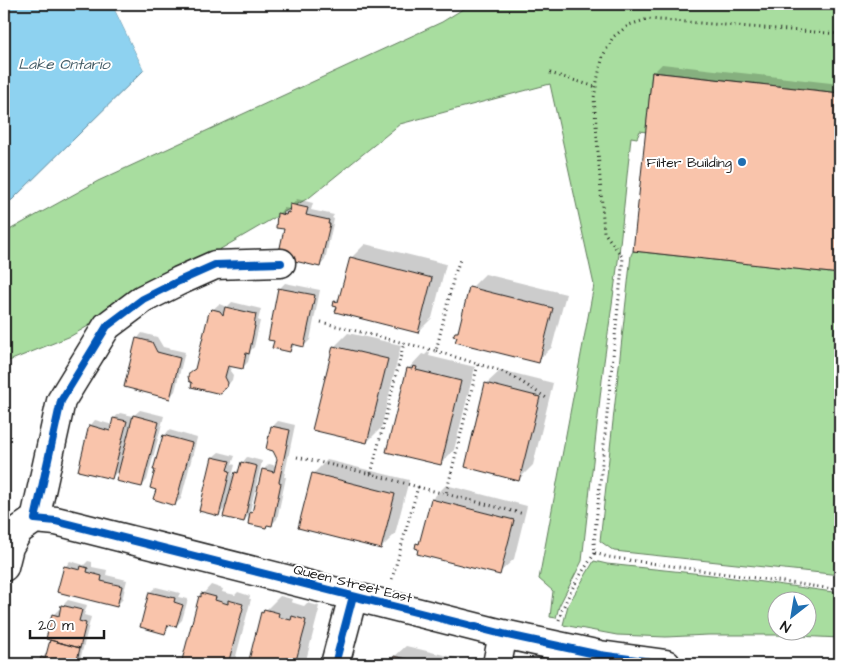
<svg xmlns="http://www.w3.org/2000/svg" width="844" height="668" font-family="'Architects Daughter',sans-serif">
<style>
.green{fill:#a8dd9f;stroke:#627c5e;fill-rule:evenodd}
.water{fill:#8ed2f0;stroke:#60899b}
.pier{fill:#fff}
.shadow{fill:#0003}
.building{fill:#f9c4ab;stroke:#1c1c1c}
.lines{fill:none;stroke-linecap:round;stroke-linejoin:round}
.minor-casing{stroke:#1c1c1c;stroke-width:31}
.path{stroke:#1c1c1c;stroke-width:3;stroke-dasharray:1 4;stroke-linecap:butt}
.minor{stroke:#fff;stroke-width:28}
.cycleway-casing{stroke:#fff;stroke-width:11}
.cycleway{stroke:#0057b8;stroke-width:8}
.poi-dot{fill:#1f6fb2;stroke:#fff;stroke-width:2}
.labels{text-anchor:middle;stroke-width:4;stroke-linejoin:round;paint-order:stroke}
.poi-label{font-size:14px;fill:#1c1c1c;stroke:#fff;text-anchor:end}
.street-label{font-size:14px;fill:#1c1c1c;stroke:#fff}
.water-label{font-size:15px;font-style:italic;fill:#445c66;stroke:#fff}
</style>
<rect width="100%" height="100%" fill="#fff"/>
<filter id="ink" filterUnits="userSpaceOnUse"><feTurbulence type="fractalNoise" baseFrequency=".02" numOctaves="2"/><feDisplacementMap in="SourceGraphic" scale="10" xChannelSelector="R" yChannelSelector="G"/><feConvolveMatrix kernelMatrix="1 2 1 2 8 2 1 2 1" color-interpolation-filters="sRGB"/></filter>
<g filter="url(#ink)">
<path class="green" d="M471,4H840V93L652,72L646,132L640,131L637,138L631,137L619,254L604,362L582,561L559,606L556,618L550,617L553,591L539,579L594,285L550,84L400,124L310,197L71,336L4,363V233L98,181L442,22Z
M633,251L840,274V575L614,551L600,541L631,255Z
M594,561L607,564L712,575L840,593V638L776,635H708L666,637L617,635L563,625L568,605ZM776,600H806V630H776Z"/>
<path class="water" d="M4,4H112L144,70L12,200L4,203Z"/>
<path class="pier" d="M112,4H115L146,68L144,70Z"/>
<path class="shadow" d="M662,64L840,84V272L635,250L653,73Z
M297,199L313,203L311,210L334,215L332,218L334,219L325,260L320,266L285,228L279,213L284,208L291,209L292,205Z
M365,244L446,264L432,318L418,332L338,307L335,301L341,296L351,258Z
M485,274L566,294L552,347L538,361L458,336L456,332L460,328L471,288Z
M285,283L320,290L310,340L304,346L296,344L290,350L279,289Z
M232,302L261,309L258,320L260,321L254,347L251,350L248,362L242,368L232,365L230,371L233,375L232,380L221,393L193,383L191,373L197,367L210,312L219,304L227,307Z
M142,333L157,337L163,347L185,352L175,391L170,397L137,339Z
M348,333L401,345L381,428L367,442L334,347Z
M428,352L430,353L429,356L475,367L454,450L440,464L408,369L422,354L425,355Z
M501,370L553,383L533,465L519,479L486,384Z
M140,410L164,416L147,480L142,486L120,469L111,478L90,426L95,420L113,425L114,418L120,413L133,416Z
M278,421L295,425L284,477H286L277,519L271,525L251,513L243,521L227,506L219,515L200,510L213,457L219,452L235,456L232,464L235,465L232,476L240,468L242,463L247,457L262,461L249,515L254,510L263,470L269,464L277,466L279,459L272,427Z
M169,430L197,438L181,499L175,504L164,436Z
M327,460L409,480L395,534L381,548L313,474Z
M446,485L527,506L514,559L499,573L420,548L417,544L422,539L432,499Z
M70,561L84,565L88,561L92,562V567L107,570L106,575L127,580L122,600L116,606L65,567Z
M211,585L223,589L222,592L235,595L238,592L250,596L249,599H251L234,664H182L200,597Z
M156,587L180,593L178,597L188,599L182,620L176,626L171,625L165,632L141,626L150,592Z
M280,596L292,599L291,602L304,606L307,603L319,606L318,610H319L305,664H249L263,613Z
M68,600L87,605L84,615L91,617L79,664H40L42,658L48,652L51,640L53,615L59,609L61,610L62,606Z
M406,646L481,664H393L395,656Z"/>
<path class="building" d="M652,72L840,93V274L633,251Z
M290,204L308,208L306,215L329,220L328,224H330L320,267L278,257L284,229L276,228L277,213L286,215L287,212L289,213Z
M350,257L432,278L418,333L335,312L337,307L333,306L334,301L338,302Z
M469,287L553,308L539,363L455,342L457,337L453,336L455,332H458Z
M278,288L315,295L304,347L292,344L290,352L272,348L274,341L268,340Z
M225,307L256,314L254,326H255L249,354L246,353L243,369L228,366L225,377L228,383L227,387L222,390L221,394L191,387L192,383L189,381L188,376L190,372L195,369L209,312L212,309L220,311L223,315Z
M136,338L152,342L157,352L180,358L170,399L124,387Z
M333,346L388,359L367,443L312,430Z
M413,366L417,367L416,370L461,381L441,465L386,452L407,368L412,369Z
M485,383L540,397L519,481L465,467Z
M133,415L159,422L142,487L116,481Z
M113,418L127,421L112,479L78,471L89,425L110,431Z
M271,426L290,430L279,482L281,483L272,526L267,525L266,528L248,524L250,512L252,513L262,469L274,472L277,459L273,451L266,449Z
M163,435L192,443L175,506L153,499L156,490L150,488L155,470H153Z
M212,457L230,461L227,470L230,471L219,516L199,511Z
M241,462L257,466L244,522L223,517L235,472L238,473Z
M312,473L395,494L381,549L298,528Z
M431,499L514,520L500,575L417,554L418,549L415,548L416,543L419,544Z
M64,566L80,570L81,566L88,568L87,572L102,576L101,581L122,586L117,607L57,592Z
M149,592L175,598L174,602L183,605L176,627L168,625L165,634L140,627Z
M201,593L216,597L215,600L228,604V600L243,604L242,607L243,608L228,664H181L199,596L201,597Z
M61,605L82,610L79,621L86,623L80,648L46,639L52,614L59,616Z
M264,609L279,613L278,617L291,620L292,616L306,620L305,624H306L295,664H248L261,612L263,613Z
M50,640L80,648L76,664H39L41,657L45,659Z
M394,656L429,664H392Z"/>
<g class="lines">
<g class="minor-casing">
<path id="minor" d="M35,519L56,521L503,634L600,655L666,664
M35,519L61,401L107,326L143,299L179,281L215,265L281,263
M4,567L9,547L19,530L35,519
M335,664L353,596
M497,664L503,634"/>
</g>
<path class="path" d="M840,34L648,19L629,25L613,37L603,56L598,76L594,98L604,232L623,258L594,542L595,553L608,557L840,590
M550,73L596,87
M321,322L404,343
M436,351L478,364L446,494
M478,364L501,371L517,379L548,399
M297,457L371,474
M418,487L524,514
M392,579L418,487L371,474L404,343L436,351L454,276L461,257
M559,620C566,595 581,574 595,553"/>
<use href="#minor" class="minor"/>
<g class="cycleway-casing">
<path id="cycleway" d="M35,519L56,521L503,634L600,655L666,664
M35,519L61,401L107,326L143,299L179,281L215,265L281,263
M335,664L353,596"/>
</g>
<use href="#cycleway" class="cycleway"/>
</g>
</g>
<circle class="poi-dot" cx="742" cy="162" r="5"/>
<g class="labels">
<g class="poi-label">
<text x="732" y="167">Filter Building</text>
</g>
<g class="street-label">
<text transform="translate(353 583) rotate(14)" y="5">Queen Street East</text>
</g>
<g class="water-label">
<text x="64" y="69">Lake Ontario</text>
</g>
</g>
<rect width="844" height="668" fill="none" stroke="#fff" stroke-width="20"/>
<rect x="10" y="10" width="824" height="648" fill="none" stroke="#1c1c1c" stroke-width="2" filter="url(#ink)"/>
<g transform="translate(792 616) rotate(211)"><circle r="24" fill="#ffffff" stroke="#a4a4a4"/>
<path d="M0-4L9 19L0 12L-9 19Z" fill="#1f6fb2"/>
<text y="-8" font-size="14" font-weight="bold" text-anchor="middle" fill="#1c1c1c">N</text>
</g>
<path d="M30 630v8h74v-8" fill="none" stroke="#1c1c1c" stroke-width="2.5"/>
<text x="38" y="630" font-size="15" fill="#1c1c1c" stroke="#ffffff" stroke-width="4" paint-order="stroke">20 m</text>
</svg>
